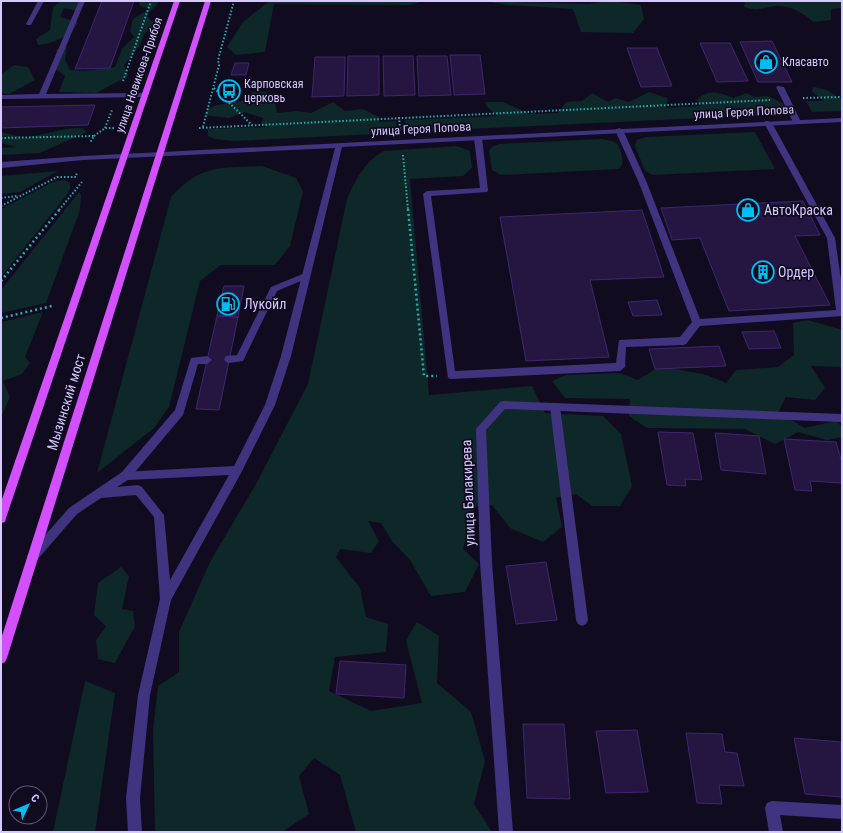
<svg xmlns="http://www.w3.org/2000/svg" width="843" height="833" font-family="'Roboto Condensed',sans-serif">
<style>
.green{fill:#0e2729}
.building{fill:#241641;stroke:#3e276e}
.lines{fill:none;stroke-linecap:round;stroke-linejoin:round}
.path-far1{stroke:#27acb5;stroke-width:2;stroke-dasharray:1.5 2;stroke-linecap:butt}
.path{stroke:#27acb5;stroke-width:2.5;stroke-dasharray:2 3;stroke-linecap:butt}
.service{fill:#403480;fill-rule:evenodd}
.minor{fill:#403480;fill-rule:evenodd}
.tertiary{fill:#403480;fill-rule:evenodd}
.primary{fill:#d350ff;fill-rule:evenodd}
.labels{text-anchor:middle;stroke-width:3.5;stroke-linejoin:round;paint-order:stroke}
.far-poi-label{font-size:12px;fill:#d6c9ff;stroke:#110b1f;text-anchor:start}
.far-street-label{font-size:12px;fill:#d6c9ff;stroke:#110b1f}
.poi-label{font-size:14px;fill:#d6c9ff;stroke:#110b1f;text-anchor:start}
.street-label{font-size:14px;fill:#d6c9ff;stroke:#110b1f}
</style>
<rect width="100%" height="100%" fill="#110b1f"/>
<path class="green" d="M61,1H87L77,11L64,8L60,17L78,22C72,36 52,44 38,45L36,39L50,30L53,7Z
M140,1H157L158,4L146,15L155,25L144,34L140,45L124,65L128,76L96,93L59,92L65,76L53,67L57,49L67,47L65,59L70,70L83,71L115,67L122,49L134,37L130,31L133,19L149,9L139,5Z
M253,1H423L410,5L274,4L265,52L236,55L227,47L243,22L268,2Z
M486,1L589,4C606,0 624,2 641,5L644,19L633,33L581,32L573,9L506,5Z
M745,1H842V8L831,9V20L814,22C804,14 791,5 777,6C761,7 761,12 744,7Z
M14,65L28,67L35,80L9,94L1,93V74Z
M813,87C828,89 831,92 842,100V111L812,112L806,101H822L823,99L812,92Z
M252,92H266L275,103L277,113L297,111L311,113L333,102L345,111L363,109L379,117V122L396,121L397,133L234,141L215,139L208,136V129L266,127L261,124L263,118L244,112L229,118L204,115L208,109L217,105L242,101Z
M649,92L668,98L666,108L701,106L697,100C709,88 719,93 734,98L746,93L755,97L768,96L784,104L781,109L763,110L765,115L406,132L405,120L498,116L487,107L485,102H503L526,112L528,114L558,113L566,102L582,101L592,93L608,102L615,98L629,102Z
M82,128L87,132L40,153L1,155V148L16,147L1,143V132L25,138L66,129Z
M755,132L775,169L653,175L645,171L635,146L637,140L646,137Z
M602,139C606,140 613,140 617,144C622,151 625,164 619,169L501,175L492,170L489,151L492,147L499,144Z
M457,146L470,151L472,168L463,176L410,179L429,395L532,386L545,413L603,416L621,434L632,486L620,506H592L576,494L556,498L562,527L543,542L510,528L492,505L475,507L463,549L479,564L465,592L431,596L410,560L392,541L381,523L368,521L379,541L371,553L340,549L336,557L360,588L366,617L388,624L386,652L335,657L329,691L371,711L422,703L406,640L417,622L439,636L437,683L471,712L485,761L474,804L492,832H356L340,775L314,758L299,776L309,814L282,832H155L153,730L158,686L179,672V632L210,562L256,484L308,384L347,199C356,179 364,162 384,151Z
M262,166L296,178L303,191L290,246L275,265H221L200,281L169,407L154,428L97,473L171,197C201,164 221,168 262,166Z
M58,171L20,192L1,194V176Z
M64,180L70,183V189L66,196L1,277V209L55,181Z
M79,192L81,195L80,210L46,303L1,313V290Z
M43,312L25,357L30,363L22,374L3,381L10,397L1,417V322Z
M808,320L842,330V367L811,366L825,388L815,400L786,397L778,413L805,428L836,421L842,427V437L827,440L798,432L775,444L745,429L647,428L629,416L630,399L565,398L552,381L566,375L619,373L638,380L660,366L707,375L726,383L736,370L778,367L794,355L793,323Z
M121,567L129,576L122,609L133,611L135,626L115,663L98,659L96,640L106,626L94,615L98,583Z
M85,681L115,693L95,832H53Z"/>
<path class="building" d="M102,1H134L110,68L75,69Z
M772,41L792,82H758L740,42Z
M700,43H730L748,81L717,82Z
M627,48H657L672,86L641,87Z
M450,55H480L485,94L454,95Z
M348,56H379V95L347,96Z
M383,56H413L415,95L384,96Z
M417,56H447L451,95L419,96Z
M315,57H345L344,96L312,97Z
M235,63H249L246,75H231Z
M95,105L88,125L1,128V107Z
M803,201L820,235L795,236L830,305L729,311L700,238L672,240L661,208Z
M642,210L664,277L590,280L609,357L526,361L500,217Z
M224,286H244L238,317L217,316Z
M657,300L662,315L633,316L628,302Z
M217,316L238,317L219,410L196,409Z
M774,331L781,348L749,349L742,332Z
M719,346L726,366L655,369L649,349Z
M658,432L693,433L702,480L685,479L686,486L667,485Z
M715,433L759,436L766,474L721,470Z
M784,439L836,442L842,463V483L810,481L812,491L795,490Z
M546,562L557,620L516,624L506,566Z
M340,661L406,665L404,698L336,694Z
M523,724H564L570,799L527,798Z
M637,730L648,792L606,793L596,731Z
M686,733L722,734L725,752L737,753L744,786L719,785L722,804L697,803Z
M794,738L841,742L842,797L805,794Z"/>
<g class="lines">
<path class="path-far1" d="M123,81L151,1
M214,88L252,125
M803,98L842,97
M399,117L400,129
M203,127L219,65L218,60L234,1
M105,128L112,110
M199,128L770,100
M94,136L105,128H114
M1,138L94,136L90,143
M403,155L408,210
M1,198L17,196
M1,206L57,177H76L77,172
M59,210L82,182"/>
<path class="path" d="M408,209L424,376H437
M1,281L60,209
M1,318L52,306"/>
<path class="service" d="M38,1H44L31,25H27L26,24Z
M79,1H85L46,94L144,93L148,95L147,97L1,99V95L39,94Z
M778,86L784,87L801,122L800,124H794L793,122L776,87Z
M765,121H768L772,123L835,238L842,287V316L700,326L686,344L683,345L626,347L625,367L620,371L451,379L448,378L423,194L427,191L480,188L474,138L478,136L482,138L488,190L487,192L431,196L455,371L616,363L619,340L680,337L692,322L639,183L615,130L619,128L623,130L647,183L700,319L836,310L827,238L764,123Z
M305,273L309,276L308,278L277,291L243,361L229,363L226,362L224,359L226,356L237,355L271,287Z
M207,356L212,360L207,364H198L183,415L130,478L126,480L122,478L121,475L122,472L175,410L191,358Z
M555,403L559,404L560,407L588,620L586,624L582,626L578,624L576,620L550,407L551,404Z
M772,801L842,805V819L780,815L783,832H769L765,808L767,803Z"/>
<path class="minor" d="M503,401L842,414V422L505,409L486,430L492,562L513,832H499L480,562L476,429L500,402Z"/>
<path class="tertiary" d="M842,118V122L342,147L291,356L275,405L241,473L171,600L150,695L140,798L142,832H128L126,798L138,695L160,599L154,517L136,495L101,498L77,514L37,560L33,561L29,560L27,556L69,508L122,472L234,466L265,405L281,356L335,148L83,160L1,168V162L83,156ZM229,475L170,580L164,515L142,487L138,485L117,487L128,480Z"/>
<path class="primary" d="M174,1H180L6,518L5,522L1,523V502Z
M205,1H211L7,658L5,662L1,664V639Z"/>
</g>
<defs>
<g id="shop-ring" transform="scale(1.15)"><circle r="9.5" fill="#110b1f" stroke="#00bef4" stroke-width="1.5"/><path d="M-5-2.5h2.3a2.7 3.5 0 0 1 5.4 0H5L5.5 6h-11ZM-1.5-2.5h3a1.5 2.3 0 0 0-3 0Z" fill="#00bef4"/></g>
<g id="bus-ring" transform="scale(1.15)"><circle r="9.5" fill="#110b1f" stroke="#00bef4" stroke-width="1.5"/><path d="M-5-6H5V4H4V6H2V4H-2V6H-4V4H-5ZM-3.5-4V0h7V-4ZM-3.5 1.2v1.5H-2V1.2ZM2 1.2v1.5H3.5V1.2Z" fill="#00bef4"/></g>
<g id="building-ring" transform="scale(1.15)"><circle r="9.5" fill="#110b1f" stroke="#00bef4" stroke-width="1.5"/><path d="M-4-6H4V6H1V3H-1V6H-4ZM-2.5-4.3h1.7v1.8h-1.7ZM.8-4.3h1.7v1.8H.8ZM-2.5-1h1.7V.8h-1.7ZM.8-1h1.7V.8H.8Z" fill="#00bef4"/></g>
<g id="fuel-ring" transform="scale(1.15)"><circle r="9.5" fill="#110b1f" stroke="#00bef4" stroke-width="1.5"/><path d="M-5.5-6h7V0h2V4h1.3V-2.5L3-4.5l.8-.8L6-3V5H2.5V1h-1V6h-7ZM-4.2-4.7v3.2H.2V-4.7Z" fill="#00bef4"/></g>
</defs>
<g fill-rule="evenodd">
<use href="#shop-ring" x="766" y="62"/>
<use href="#bus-ring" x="229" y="91"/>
<use href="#shop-ring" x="748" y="210"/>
<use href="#building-ring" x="763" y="272"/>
<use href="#fuel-ring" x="228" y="304"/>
</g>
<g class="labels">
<g class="far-poi-label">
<text x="782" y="66">Класавто</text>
<text x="244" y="88">Карповская<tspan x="244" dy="14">церковь</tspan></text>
</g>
<g class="far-street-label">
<text transform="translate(139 75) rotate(-71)" y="4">улица Новикова-Прибоя</text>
<text transform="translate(744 112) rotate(-3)" y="4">улица Героя Попова</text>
<text transform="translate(421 129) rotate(-3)" y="4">улица Героя Попова</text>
</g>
<g class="poi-label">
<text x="764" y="215">АвтоКраска</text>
<text x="778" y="277">Ордер</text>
<text x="244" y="309">Лукойл</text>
</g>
<g class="street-label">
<text transform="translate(66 402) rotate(-73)" y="5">Мызинский мост</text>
<text transform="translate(468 493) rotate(-92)" y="5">улица Балакирева</text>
</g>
</g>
<rect width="843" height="833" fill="none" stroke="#d6c9ff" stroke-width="4"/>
<g transform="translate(28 805) rotate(46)"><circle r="19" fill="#110b1f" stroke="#605779"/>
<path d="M0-3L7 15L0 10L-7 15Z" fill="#00bef4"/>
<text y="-6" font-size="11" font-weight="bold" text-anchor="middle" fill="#d6c9ff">С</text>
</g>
</svg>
